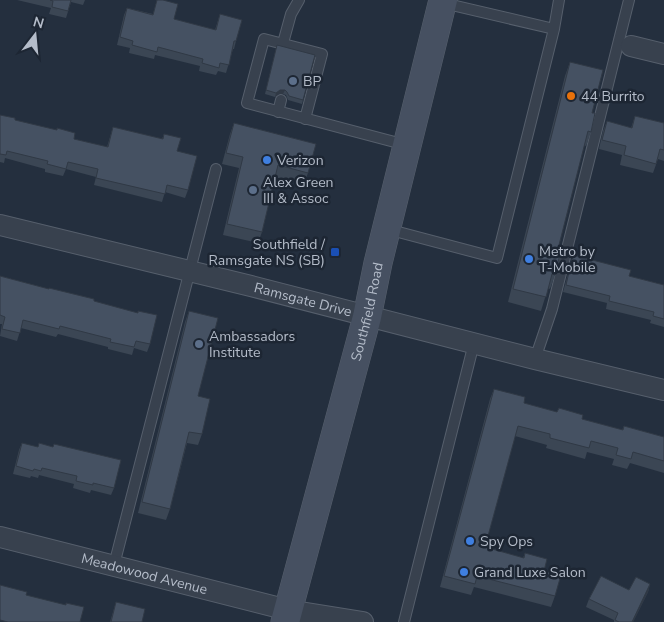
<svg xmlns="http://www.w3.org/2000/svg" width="664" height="622" font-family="'Nunito Sans',sans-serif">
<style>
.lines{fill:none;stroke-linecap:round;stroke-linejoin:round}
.service-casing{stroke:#565f6c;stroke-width:12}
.minor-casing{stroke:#565f6c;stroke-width:22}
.secondary-casing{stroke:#565f6c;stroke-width:29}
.service{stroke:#38414e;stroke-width:10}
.minor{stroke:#38414e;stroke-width:20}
.secondary{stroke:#465061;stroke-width:28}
.wall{fill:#3b4654}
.shaded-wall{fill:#303945}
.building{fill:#455162;stroke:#303945}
.service-dot{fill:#5c6f8a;stroke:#1d2633;stroke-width:2}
.food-dot{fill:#e8710a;stroke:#1d2633;stroke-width:2}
.shop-dot{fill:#3f7fe0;stroke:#1d2633;stroke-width:2}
.transit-dot{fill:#1a4fb4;stroke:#1d2633;stroke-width:2}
.labels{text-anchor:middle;stroke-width:5;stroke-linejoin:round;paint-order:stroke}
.poi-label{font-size:14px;fill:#b4bcc9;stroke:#1d2633;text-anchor:start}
.street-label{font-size:14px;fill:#b4bcc9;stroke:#1d2633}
</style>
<rect width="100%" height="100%" fill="#242f3e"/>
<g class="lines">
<g class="service-casing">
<path id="service" d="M443,3L554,29
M283,43L291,14L299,0
M278,112L281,100
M305,119L322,54L264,39L247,103L406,145
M387,229L497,258L554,29L559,0
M535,359L552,309L629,0
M114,565L216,169
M404,622L474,343"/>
</g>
<g class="minor-casing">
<g id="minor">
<path d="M631,46L664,54"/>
<path id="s1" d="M0,225L251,286L535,359L664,390"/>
<path id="s2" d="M0,537L288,610L363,622"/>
</g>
</g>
<g class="secondary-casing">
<g id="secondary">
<path id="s3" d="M285,622L367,317L378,263L443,0"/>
</g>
</g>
<use href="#service" class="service"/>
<use href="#minor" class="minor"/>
<use href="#secondary" class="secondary"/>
</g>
<path class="wall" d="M17,0H85L83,5L71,2L66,18L49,14L51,8Z
M157,0L174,19L215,30L220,14L236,41L234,49H233L226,73L218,71L216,75L199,71L200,66L155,55L154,59L129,53L130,48L117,45L124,15L127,8L153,14Z
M277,45L303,100L302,104L288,100L286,95L283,94H279L275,97L265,94Z
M570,62L592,113L591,132L586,146L584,145L559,245L555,275L550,289L548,288L541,311L508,302L565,76Z
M0,115L74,139L107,147L113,127L162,139L164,134L177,151L188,190L185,198L165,192L162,202L94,185L96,177L66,169L63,176L45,172V169L5,158L4,163L0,162Z
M635,116L664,123V161L658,159L653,173L620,165L622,155L599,149L603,131L607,121L631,128Z
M234,123L308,173L304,184L275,177L262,232L258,243L223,235L239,168L222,164L230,134Z
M573,255L629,276L664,285V327L650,323L651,320L606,309L607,303L563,292L571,263Z
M0,276L94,301L150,344L147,352L134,348L132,355L108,349V347L58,334L56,337L21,328L17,341L0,336L2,324H0Z
M189,311L202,434L198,445L187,443L170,509L166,520L138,513L185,322Z
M494,389L524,403L622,430L624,426L664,437V473L630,463L627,469L612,465L614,459L587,452L585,459L546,448L547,445L515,436L485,547L523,558L525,553L544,571L555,596L551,607L474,587L471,595L440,587L490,399Z
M22,443L114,488L111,495L91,490L90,493L73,488L74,484L39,475L38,478L31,476L30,478L13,474L19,450Z
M650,584L648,592L633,622H614V620L586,607L589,599Z
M116,602L142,622H110Z"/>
<path class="shaded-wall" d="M280,90H285L283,94H279L275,97L276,93Z
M650,584L648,592L633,622H632Z"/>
<path class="building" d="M50,0H71L68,11L52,7L53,1Z
M157,0H163L178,4L174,19L216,30L220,14L242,20L236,41H234L229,65L220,63L219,68L202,63L203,59L158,47L157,52L132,45L133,41L120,37L127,8L153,15Z
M277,45L315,55L303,100L289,96L287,92L285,90H280L276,93L266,90Z
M570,62L603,70L592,113H595L591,132L588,131L559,245L562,246L555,275L552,274L546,297L513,289Z
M0,115L15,118V120L57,130V128L75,133L74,139L108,147L113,127L163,139L164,134L181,138L177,151L197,156L188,190L167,185L165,194L96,178L98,169L68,162L66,169L47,164L48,161L7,151L6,155L0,154Z
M635,116L664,123V150L660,149L656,164L624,155L626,146L602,140L607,121L632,128Z
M234,123L316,144L308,173L278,165L262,232L227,224L243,157L226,153Z
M573,255L631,270L629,276L664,285V319L653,316L654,312L609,301L610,296L566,285Z
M0,276L49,289V288L94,299V301L138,313V311L157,315L150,344L136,341L134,347L110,342L111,339L60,326L59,329L23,320L20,333L2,329L5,317L0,315Z
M189,311L218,318L198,396L210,399L202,434L189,432L170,509L142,502Z
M494,389L525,397L524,403L557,412L559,408L583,415L582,419L623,430L624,426L664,437V461L633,452L631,459L616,455L618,448L591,441L589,448L550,438V434L518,426L485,547L524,558L525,553L547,559L544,571L561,575L555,596L477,576L475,584L444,576Z
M22,443L38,447L39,443L53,447L54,444L121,460L114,488L93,483V485L76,481L77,476L42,468L41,471L34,469L33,471L16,466Z
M601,576L629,590L636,577L650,584L632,622H619L615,620L618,613L589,599Z
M0,585L27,592L26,595L66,605V603L84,607L80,622H8L0,620Z
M116,602L145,609L142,622H111Z"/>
<g class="service-dot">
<circle cx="293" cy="81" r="5"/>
<circle cx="253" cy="190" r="5"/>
<circle cx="199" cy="344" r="5"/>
</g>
<circle class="food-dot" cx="571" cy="96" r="5"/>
<g class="shop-dot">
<circle cx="267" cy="160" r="5"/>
<circle cx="529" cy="259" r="5"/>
<circle cx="470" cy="541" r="5"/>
<circle cx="464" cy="572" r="5"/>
</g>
<rect class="transit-dot" x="330" y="247" width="10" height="10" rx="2.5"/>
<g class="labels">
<g class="poi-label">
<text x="303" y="86">BP</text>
<text x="581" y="101">44 Burrito</text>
<text x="277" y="165">Verizon</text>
<text x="263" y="187">Alex Green<tspan x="263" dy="16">III &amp; Assoc</tspan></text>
<text x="325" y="249" text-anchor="end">Southfield /<tspan x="325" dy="16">Ramsgate NS (SB)</tspan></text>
<text x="539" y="256">Metro by<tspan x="539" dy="16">T-Mobile</tspan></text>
<text x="209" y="341">Ambassadors<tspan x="209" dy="16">Institute</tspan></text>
<text x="480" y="546">Spy Ops</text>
<text x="474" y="577">Grand Luxe Salon</text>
</g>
<g class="street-label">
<text dy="5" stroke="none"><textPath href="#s1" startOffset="312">Ramsgate Drive</textPath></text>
<text dy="5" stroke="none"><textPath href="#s3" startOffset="321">Southfield Road</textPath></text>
<text dy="5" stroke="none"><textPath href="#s2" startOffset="149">Meadowood Avenue</textPath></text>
</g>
</g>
<g transform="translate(35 35) rotate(16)" stroke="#1d2633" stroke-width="4" paint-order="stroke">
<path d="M0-4L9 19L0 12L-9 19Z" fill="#b4bcc9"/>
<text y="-8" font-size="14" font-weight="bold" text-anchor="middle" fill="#b4bcc9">N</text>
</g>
</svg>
